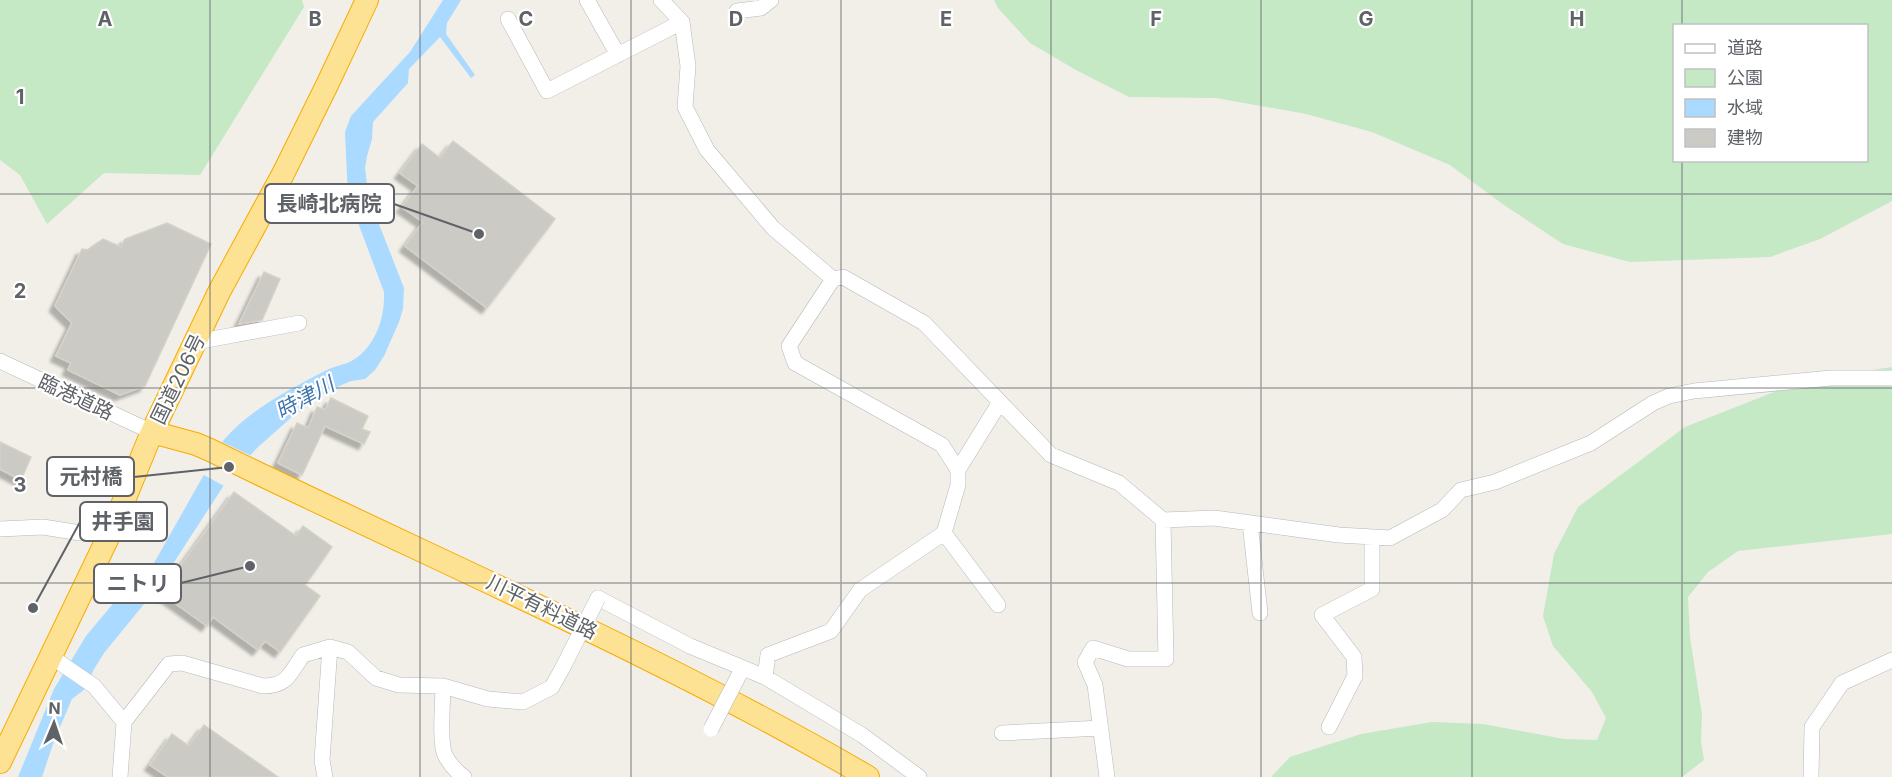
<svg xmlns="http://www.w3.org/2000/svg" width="1892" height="777" font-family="Inter,'Noto Sans JP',sans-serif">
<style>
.green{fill:#c5e8c5;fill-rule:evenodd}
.water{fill:#aadaff}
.pier{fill:#f1efe8}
.building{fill:#cccac5;stroke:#d6d1c6;stroke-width:1.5;filter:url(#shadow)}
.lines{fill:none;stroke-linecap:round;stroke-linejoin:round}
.minor-casing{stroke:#b5b8bc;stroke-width:16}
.highway-casing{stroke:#f9ab00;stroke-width:24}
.minor{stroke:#fff;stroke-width:15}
.highway{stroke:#fde293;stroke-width:22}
.minor-bridge-casing{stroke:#b5b8bc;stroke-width:16;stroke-linecap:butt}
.minor-bridge{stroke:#fff;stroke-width:15}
.grid{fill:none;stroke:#5f6368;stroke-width:1.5;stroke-opacity:0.55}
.labels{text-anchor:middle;stroke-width:4.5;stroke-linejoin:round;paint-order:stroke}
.street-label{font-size:20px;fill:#5f6368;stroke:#fff}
.water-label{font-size:21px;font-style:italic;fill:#4174aa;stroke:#fff}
.grid-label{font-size:20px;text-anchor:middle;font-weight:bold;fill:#5f6368;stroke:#fff;stroke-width:4.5;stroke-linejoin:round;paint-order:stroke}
.leader{fill:none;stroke:#5f6368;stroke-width:2}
.callout-dot{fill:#5f6368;stroke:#fff;stroke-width:2}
.callout{fill:#fff;stroke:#5f6368;stroke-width:2}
.callout-label{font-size:21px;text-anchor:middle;font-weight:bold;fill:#5f6368}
</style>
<defs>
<filter id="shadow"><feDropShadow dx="-5.5" dy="5.5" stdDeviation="1.5" flood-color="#0004"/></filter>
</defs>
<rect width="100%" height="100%" fill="#f1efe8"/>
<path class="green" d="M0,0H302L304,7L200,175L104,173L47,224L20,175L0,160Z
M994,0H1892V201L1820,239L1770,257L1630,262L1563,244L1504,205L1450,165L1372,132L1306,114L1216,98L1129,97L1076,70L1030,43L998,8ZM1674,26H1866V160H1674Z
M1892,367V534L1738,551L1708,572L1688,597L1690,637L1702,715L1701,741L1704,760L1682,777H1271L1290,757L1361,734L1432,722L1483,724L1564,739L1597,740L1606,718L1592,692L1553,646L1543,616L1554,554L1578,507L1685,427L1805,380Z"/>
<path class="water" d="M443,0H461L447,23L446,34L475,75L471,78L440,37L409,69L408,83L373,122L372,139L367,156L365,168L368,192L373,209L404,288L403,309L399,322L384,356L375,370L365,379L351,381L328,391L293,416L257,448L226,482L158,587L104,653L94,669L85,689L72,699L54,741L42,777H18L54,689L86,636L127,587L150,570L223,441C250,409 292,388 327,370C342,363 347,366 360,355C378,340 385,314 384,292L348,196L345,132L351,116L410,52Z"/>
<path class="pier" d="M220,441L254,457L226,487L202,474Z"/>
<path class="building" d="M453,141L555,219L487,308L405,246L423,222L402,207L418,186L400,173L422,144L440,158Z
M167,223L211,244L145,386L120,395L68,370L71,363L56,356L72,323L55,306L82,249L87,250L103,239L121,247L125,239Z
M264,272L280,279L262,320L239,324Z
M331,398L368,416L362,429L370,432L364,444L325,426L302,475L278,463L297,423L308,428L317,407L325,410Z
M0,442L31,457L21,480L0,469Z
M234,492L296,536L303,526L332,547L305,585L320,596L280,652L265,641L258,650L213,617L207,626L161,593Z
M204,725L278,777H168L150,765L172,734L189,746Z"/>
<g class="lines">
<g class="minor-casing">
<path id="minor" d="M587,0L618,55
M661,0L682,22L688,66L685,107L707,150L773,228L833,279L843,277L924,323L1051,455L1119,483L1163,520L1214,518L1339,535L1390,538L1442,510L1461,490L1495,482L1591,443L1653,403L1669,396L1694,391L1831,378H1892
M737,11L761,8L771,0
M508,19L547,91L682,22
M833,279L789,346L795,363L942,445L958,470V485L944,533L998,605
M196,342L299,323
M0,361L152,432
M958,470L1000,402
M1250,523L1260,613
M0,529L43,527L80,533L113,527
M598,598L690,646L765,677
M50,656L94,686L124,722
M443,686C443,702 439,742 445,755C449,763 457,772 464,777
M1329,727L1355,676L1354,657L1322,615L1372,589V537
M1002,733L1101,728
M120,777L124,722L169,664L182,663L263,686C288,686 290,673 303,655L330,647L348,652L376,678L399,685L443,686L488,699L523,702L552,687L563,667
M325,777L322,760L330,647
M919,777L862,735L765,677L768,655L831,631L860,590L944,533
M1107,777L1095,685L1085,662L1093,648L1128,659H1166L1163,520
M1811,777L1812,727L1842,683L1892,660"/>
</g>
<g class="highway-casing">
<path id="highway" d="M152,432L196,444L210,450C430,558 656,653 868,777
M0,762L113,527L152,432L219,292L283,174L327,85L367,0"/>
</g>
<use href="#minor" class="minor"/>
<use href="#highway" class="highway"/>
<g class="minor-bridge-casing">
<path id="minor-bridge" d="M563,667L598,598
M711,729L739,675"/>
</g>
<use href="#minor-bridge" class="minor-bridge"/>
</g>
<path class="grid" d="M210,0V777M420,0V777M631,0V777M841,0V777M1051,0V777M1261,0V777M1472,0V777M1682,0V26M1682,160V777M0,194H1892M0,388H1892M0,583H1892"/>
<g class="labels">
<g class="street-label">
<text transform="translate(178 379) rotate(-64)" y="7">国道206号</text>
<text transform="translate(76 397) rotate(25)" y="7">臨港道路</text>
<text transform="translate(542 607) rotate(26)" y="7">川平有料道路</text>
</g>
<g class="water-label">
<text transform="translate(305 398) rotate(-29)" y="7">時津川</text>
</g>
</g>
<g class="grid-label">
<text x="105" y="26">A</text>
<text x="315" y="26">B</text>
<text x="526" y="26">C</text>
<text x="736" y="26">D</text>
<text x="946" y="26">E</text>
<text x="1156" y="26">F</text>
<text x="1366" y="26">G</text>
<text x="1577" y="26">H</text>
<text x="20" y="104">1</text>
<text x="20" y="298">2</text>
<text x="20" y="492">3</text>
</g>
<path class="leader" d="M479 234L394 204M229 467L134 477M33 608L80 522M250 566L181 583"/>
<g class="callout-dot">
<circle cx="479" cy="234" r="6"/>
<circle cx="229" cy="467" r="6"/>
<circle cx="33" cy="608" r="6"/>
<circle cx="250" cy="566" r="6"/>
</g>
<g class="callout">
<rect x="265" y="184" width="129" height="39" rx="6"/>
<rect x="47" y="457" width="87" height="39" rx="6"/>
<rect x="80" y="502" width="87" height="39" rx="6"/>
<rect x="94" y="564" width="87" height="39" rx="6"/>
</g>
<g class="callout-label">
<text x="329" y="211">長崎北病院</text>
<text x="91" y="484">元村橋</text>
<text x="123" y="529">井手園</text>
<text x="138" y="591">ニトリ</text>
</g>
<rect x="1673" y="24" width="195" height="138" fill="#ffffff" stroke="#bfc1c3" stroke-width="1.5"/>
<rect x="1685" y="44" width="30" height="9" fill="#ffffff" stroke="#bfc1c3" stroke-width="1.5"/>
<text x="1727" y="54" font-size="18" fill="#5f6368">道路</text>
<rect x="1685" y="69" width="30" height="18" fill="#c5e8c5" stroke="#bfc1c3" stroke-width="1.5"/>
<text x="1727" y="84" font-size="18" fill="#5f6368">公園</text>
<rect x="1685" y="99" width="30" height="18" fill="#aadaff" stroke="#bfc1c3" stroke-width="1.5"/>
<text x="1727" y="114" font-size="18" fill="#5f6368">水域</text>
<rect x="1685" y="129" width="30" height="18" fill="#cccac5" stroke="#bfc1c3" stroke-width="1.5"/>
<text x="1727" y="144" font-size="18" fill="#5f6368">建物</text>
<g transform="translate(54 723) rotate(2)" stroke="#ffffff" stroke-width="4.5" paint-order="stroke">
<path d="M0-4.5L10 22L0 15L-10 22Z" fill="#5f6368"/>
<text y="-9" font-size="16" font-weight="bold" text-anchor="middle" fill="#5f6368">N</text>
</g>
</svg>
